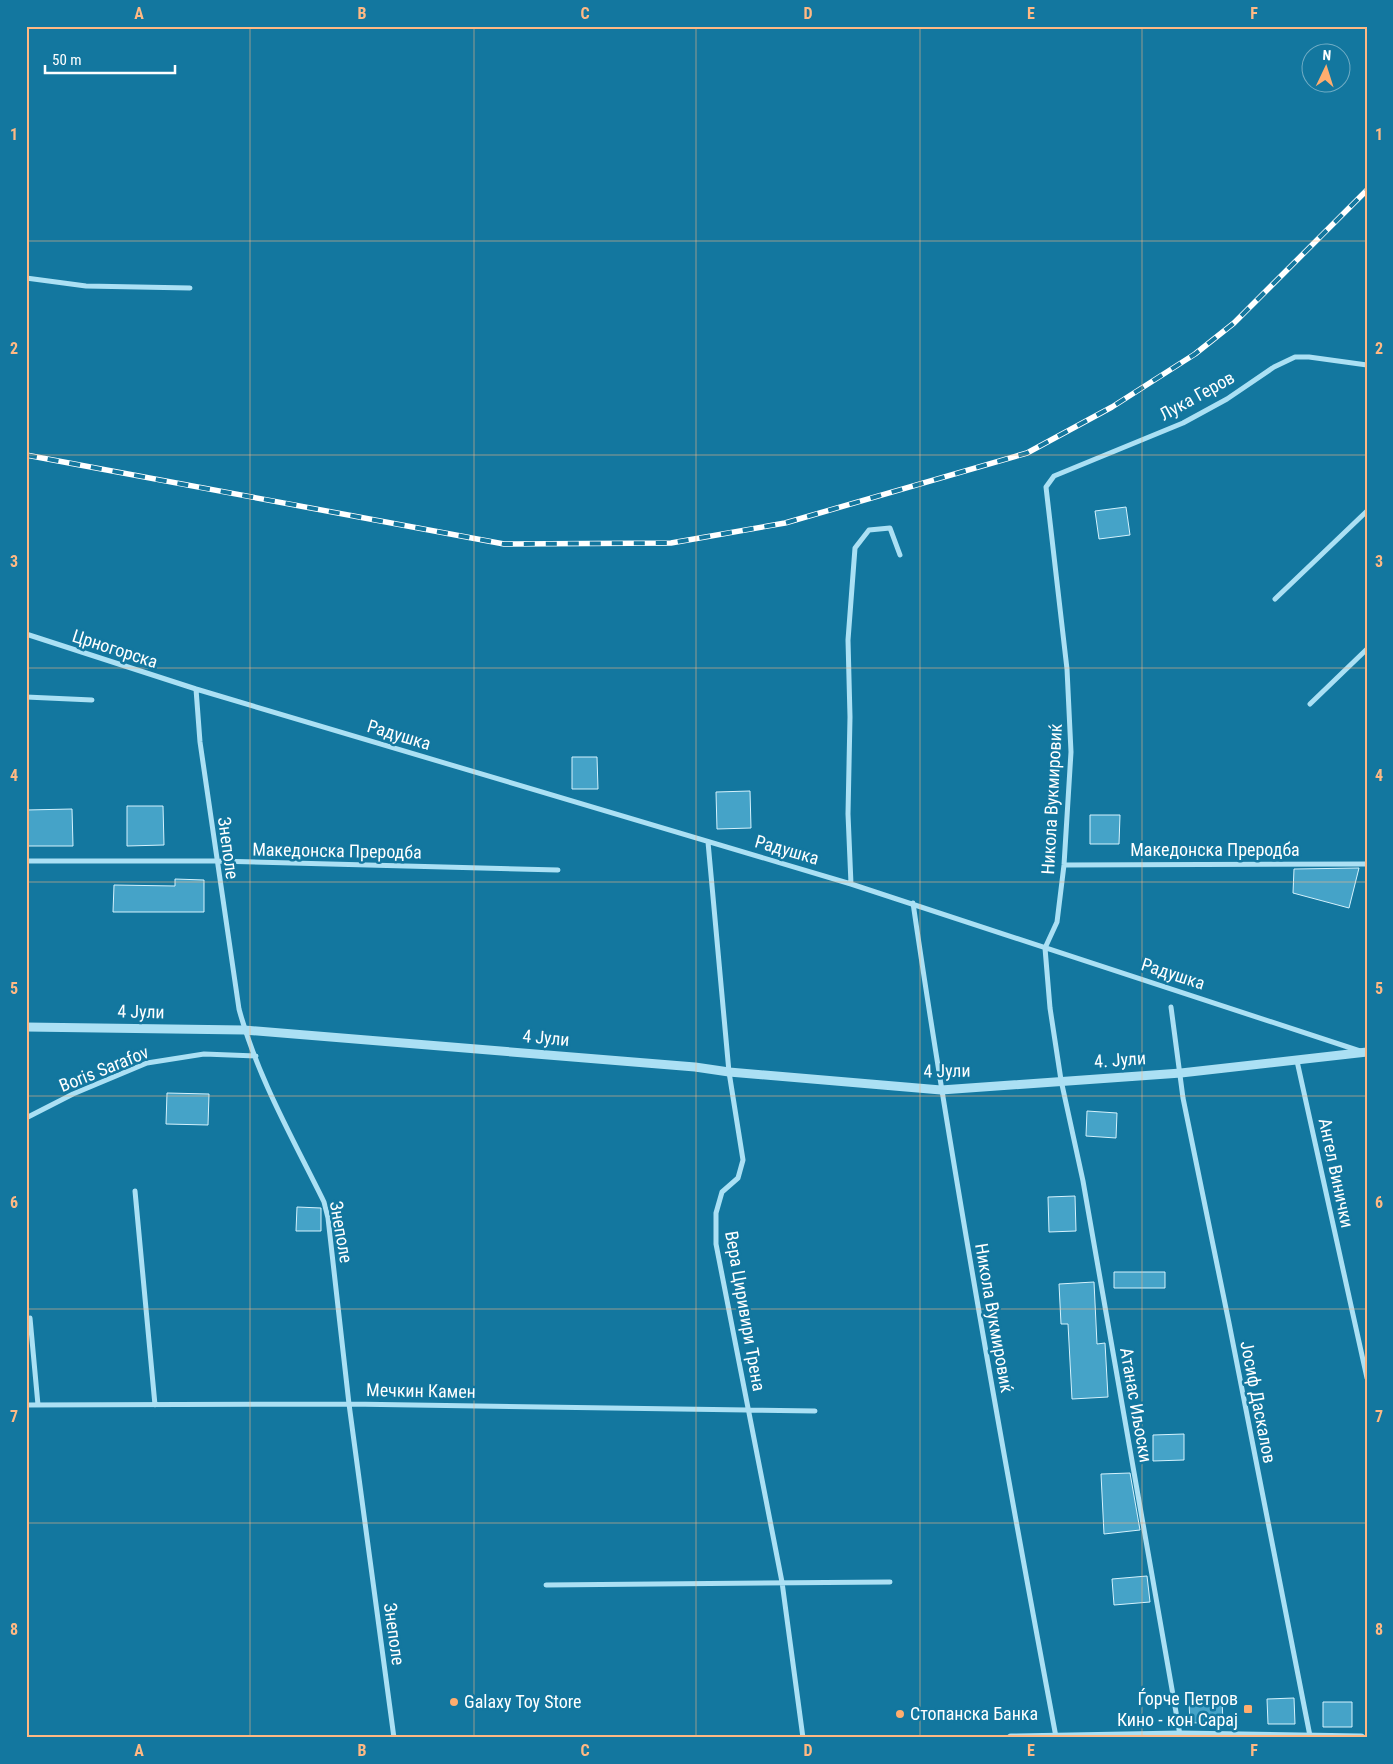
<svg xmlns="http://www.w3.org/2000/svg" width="1393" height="1764" font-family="'Roboto Condensed',sans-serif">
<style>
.building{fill:#45a3c8;stroke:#d4f2fd}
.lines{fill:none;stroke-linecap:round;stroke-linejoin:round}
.minor{stroke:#abe0f4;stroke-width:5}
.tertiary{stroke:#abe0f4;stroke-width:9}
.rail-casing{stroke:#fff;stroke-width:5.5}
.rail{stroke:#13779f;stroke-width:4;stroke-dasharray:11;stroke-linecap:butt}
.grid{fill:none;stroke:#ffb984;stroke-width:1;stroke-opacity:0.55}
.poi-dot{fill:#ffad6e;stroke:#13779f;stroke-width:2}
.labels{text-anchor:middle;stroke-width:5;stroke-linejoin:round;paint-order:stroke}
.street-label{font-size:18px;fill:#fff;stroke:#13779f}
.poi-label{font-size:18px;fill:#fff;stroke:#13779f;text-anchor:start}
.neatline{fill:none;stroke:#ffb984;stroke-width:2}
.grid-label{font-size:16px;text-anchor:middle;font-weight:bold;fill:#ffb984}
</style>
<rect width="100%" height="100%" fill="#13779f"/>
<path class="building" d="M1126,507L1130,535L1099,539L1095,511Z
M572,757H597L598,789H572Z
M750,791L751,828L717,829L716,792Z
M127,806H163L164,845L127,846Z
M72,809L73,846H26V810Z
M1090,815H1120L1119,844H1090Z
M1359,868L1349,908L1293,893L1294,869Z
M175,879L204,880V912H113L114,885L175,886Z
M167,1093L209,1094L208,1125L166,1124Z
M1087,1111L1117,1113L1116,1138L1086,1136Z
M1075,1196L1076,1231L1049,1232L1048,1197Z
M297,1207L321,1208V1231H296Z
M1114,1272H1165V1288H1114Z
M1094,1282L1097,1344L1105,1343L1108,1397L1072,1399L1068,1324H1061L1059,1284Z
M1184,1434V1460L1153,1461V1435Z
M1130,1473L1140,1530L1104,1534L1101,1474Z
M1147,1576L1150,1602L1114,1605L1112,1579Z
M1294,1698L1295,1724H1268L1267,1699Z
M1222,1700L1223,1722L1190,1723L1189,1702Z
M1323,1702H1352V1727H1323Z"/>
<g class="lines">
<path class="minor" d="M26,278L86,286L190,288
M1275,599L1367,511
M26,634L196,689L851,884L1360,1051
M196,689L200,742L239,1009C257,1076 293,1139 324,1202L328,1218L349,1404L394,1738
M26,697L92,700
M1310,704L1367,649
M708,842L729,1072L743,1160L738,1178L722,1192L716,1213V1244L782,1582L803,1738
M26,861H216L558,870
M1064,865L1367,864
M851,884L848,814L850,717L848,640L855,548L869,530L890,528L900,555
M913,903C954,1182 1004,1460 1056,1737
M1171,1007L1183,1098L1229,1323L1310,1736
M1297,1061L1367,1378
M26,1118L73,1094L147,1063L204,1054L256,1056
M135,1191L155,1405
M30,1318L38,1405
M26,1405L349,1404L815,1411
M546,1585L890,1582
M1180,1735L1083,1181L1061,1080L1050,1008L1045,948L1057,922L1064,865L1071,752L1067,669L1046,487L1054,476L1183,423L1227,399L1274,367L1295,357H1309L1367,365"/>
<path class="tertiary" d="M26,1027L244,1030L695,1067L729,1072L941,1090L1181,1073L1367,1052
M1011,1738L1180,1735L1361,1738"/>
<g class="rail-casing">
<path id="rail" d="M26,455L504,544L671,543L785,523L1027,453L1112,407L1195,354L1234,323L1367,190"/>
</g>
<use href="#rail" class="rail"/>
</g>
<path class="grid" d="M250,26V1738M474,26V1738M696,26V1738M920,26V1738M1142,26V1738M26,241H1367M26,455H1367M26,668H1367M26,882H1367M26,1096H1367M26,1309H1367M26,1523H1367"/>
<g class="poi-dot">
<circle cx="454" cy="1702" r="5"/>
<rect x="1243" y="1704" width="10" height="10" rx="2.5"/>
<circle cx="900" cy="1714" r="5"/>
</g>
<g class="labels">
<g class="street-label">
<text transform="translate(1197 396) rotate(-29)" y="6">Лука Геров</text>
<text transform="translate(115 649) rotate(18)" y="6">Црногорска</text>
<text transform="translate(399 735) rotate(17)" y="6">Радушка</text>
<text transform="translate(1052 799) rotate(-87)" y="6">Никола Вукмировиќ</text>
<text transform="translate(228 848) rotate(82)" y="6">Знеполе</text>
<text transform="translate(787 850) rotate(16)" y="6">Радушка</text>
<text x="1215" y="856">Македонска Преродба</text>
<text transform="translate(337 851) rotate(1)" y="6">Македонска Преродба</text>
<text transform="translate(1173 974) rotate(18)" y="6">Радушка</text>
<text transform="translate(141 1012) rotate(1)" y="6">4 Јули</text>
<text transform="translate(546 1038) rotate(5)" y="6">4 Јули</text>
<text transform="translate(1120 1060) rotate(-4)" y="6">4. Јули</text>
<text transform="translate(104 1069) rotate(-22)" y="6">Boris Sarafov</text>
<text transform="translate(947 1071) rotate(-1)" y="6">4 Јули</text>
<text transform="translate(1336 1173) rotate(78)" y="6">Ангел Винички</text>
<text transform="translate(341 1232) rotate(80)" y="6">Знеполе</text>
<text transform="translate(745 1311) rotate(80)" y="6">Вера Циривири Трена</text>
<text transform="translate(994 1318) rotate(80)" y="6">Никола Вукмировиќ</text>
<text transform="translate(421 1391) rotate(1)" y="6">Мечкин Камен</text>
<text transform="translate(1258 1402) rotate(79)" y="6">Јосиф Даскалов</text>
<text transform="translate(1136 1405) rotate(80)" y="6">Aтанас Иљоски</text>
<text transform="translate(394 1634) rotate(82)" y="6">Знеполе</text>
</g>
<g class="poi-label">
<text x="1238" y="1705" text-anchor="end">Ѓорче Петров<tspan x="1238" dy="21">Кино - кон Сарај</tspan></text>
<text x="464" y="1708">Galaxy Toy Store</text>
<text x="910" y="1720">Стопанска Банка</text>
</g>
</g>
<rect width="1393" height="1764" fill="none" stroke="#13779f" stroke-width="55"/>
<g transform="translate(1326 68) rotate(4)"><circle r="24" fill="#13779f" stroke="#71adc5"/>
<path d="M0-4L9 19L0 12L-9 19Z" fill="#ffad6e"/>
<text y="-8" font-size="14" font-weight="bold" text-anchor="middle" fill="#ffffff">N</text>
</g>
<path d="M45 65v8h130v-8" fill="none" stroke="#ffffff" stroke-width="2.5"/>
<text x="52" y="65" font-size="15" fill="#ffffff" stroke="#13779f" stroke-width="4" paint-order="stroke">50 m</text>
<rect x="28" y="28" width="1338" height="1708" class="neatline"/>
<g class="grid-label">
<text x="139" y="19">A</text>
<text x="362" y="19">B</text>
<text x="585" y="19">C</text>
<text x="808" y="19">D</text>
<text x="1031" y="19">E</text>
<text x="1254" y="19">F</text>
<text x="14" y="140">1</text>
<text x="1379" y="140">1</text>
<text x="14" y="354">2</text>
<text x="1379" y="354">2</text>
<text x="14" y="567">3</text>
<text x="1379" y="567">3</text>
<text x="14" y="781">4</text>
<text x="1379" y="781">4</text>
<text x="14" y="994">5</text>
<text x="1379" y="994">5</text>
<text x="14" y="1208">6</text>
<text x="1379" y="1208">6</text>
<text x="14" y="1422">7</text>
<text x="1379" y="1422">7</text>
<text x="14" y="1635">8</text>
<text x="1379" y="1635">8</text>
<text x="139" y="1756">A</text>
<text x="362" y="1756">B</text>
<text x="585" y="1756">C</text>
<text x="808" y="1756">D</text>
<text x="1031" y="1756">E</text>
<text x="1254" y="1756">F</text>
</g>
</svg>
